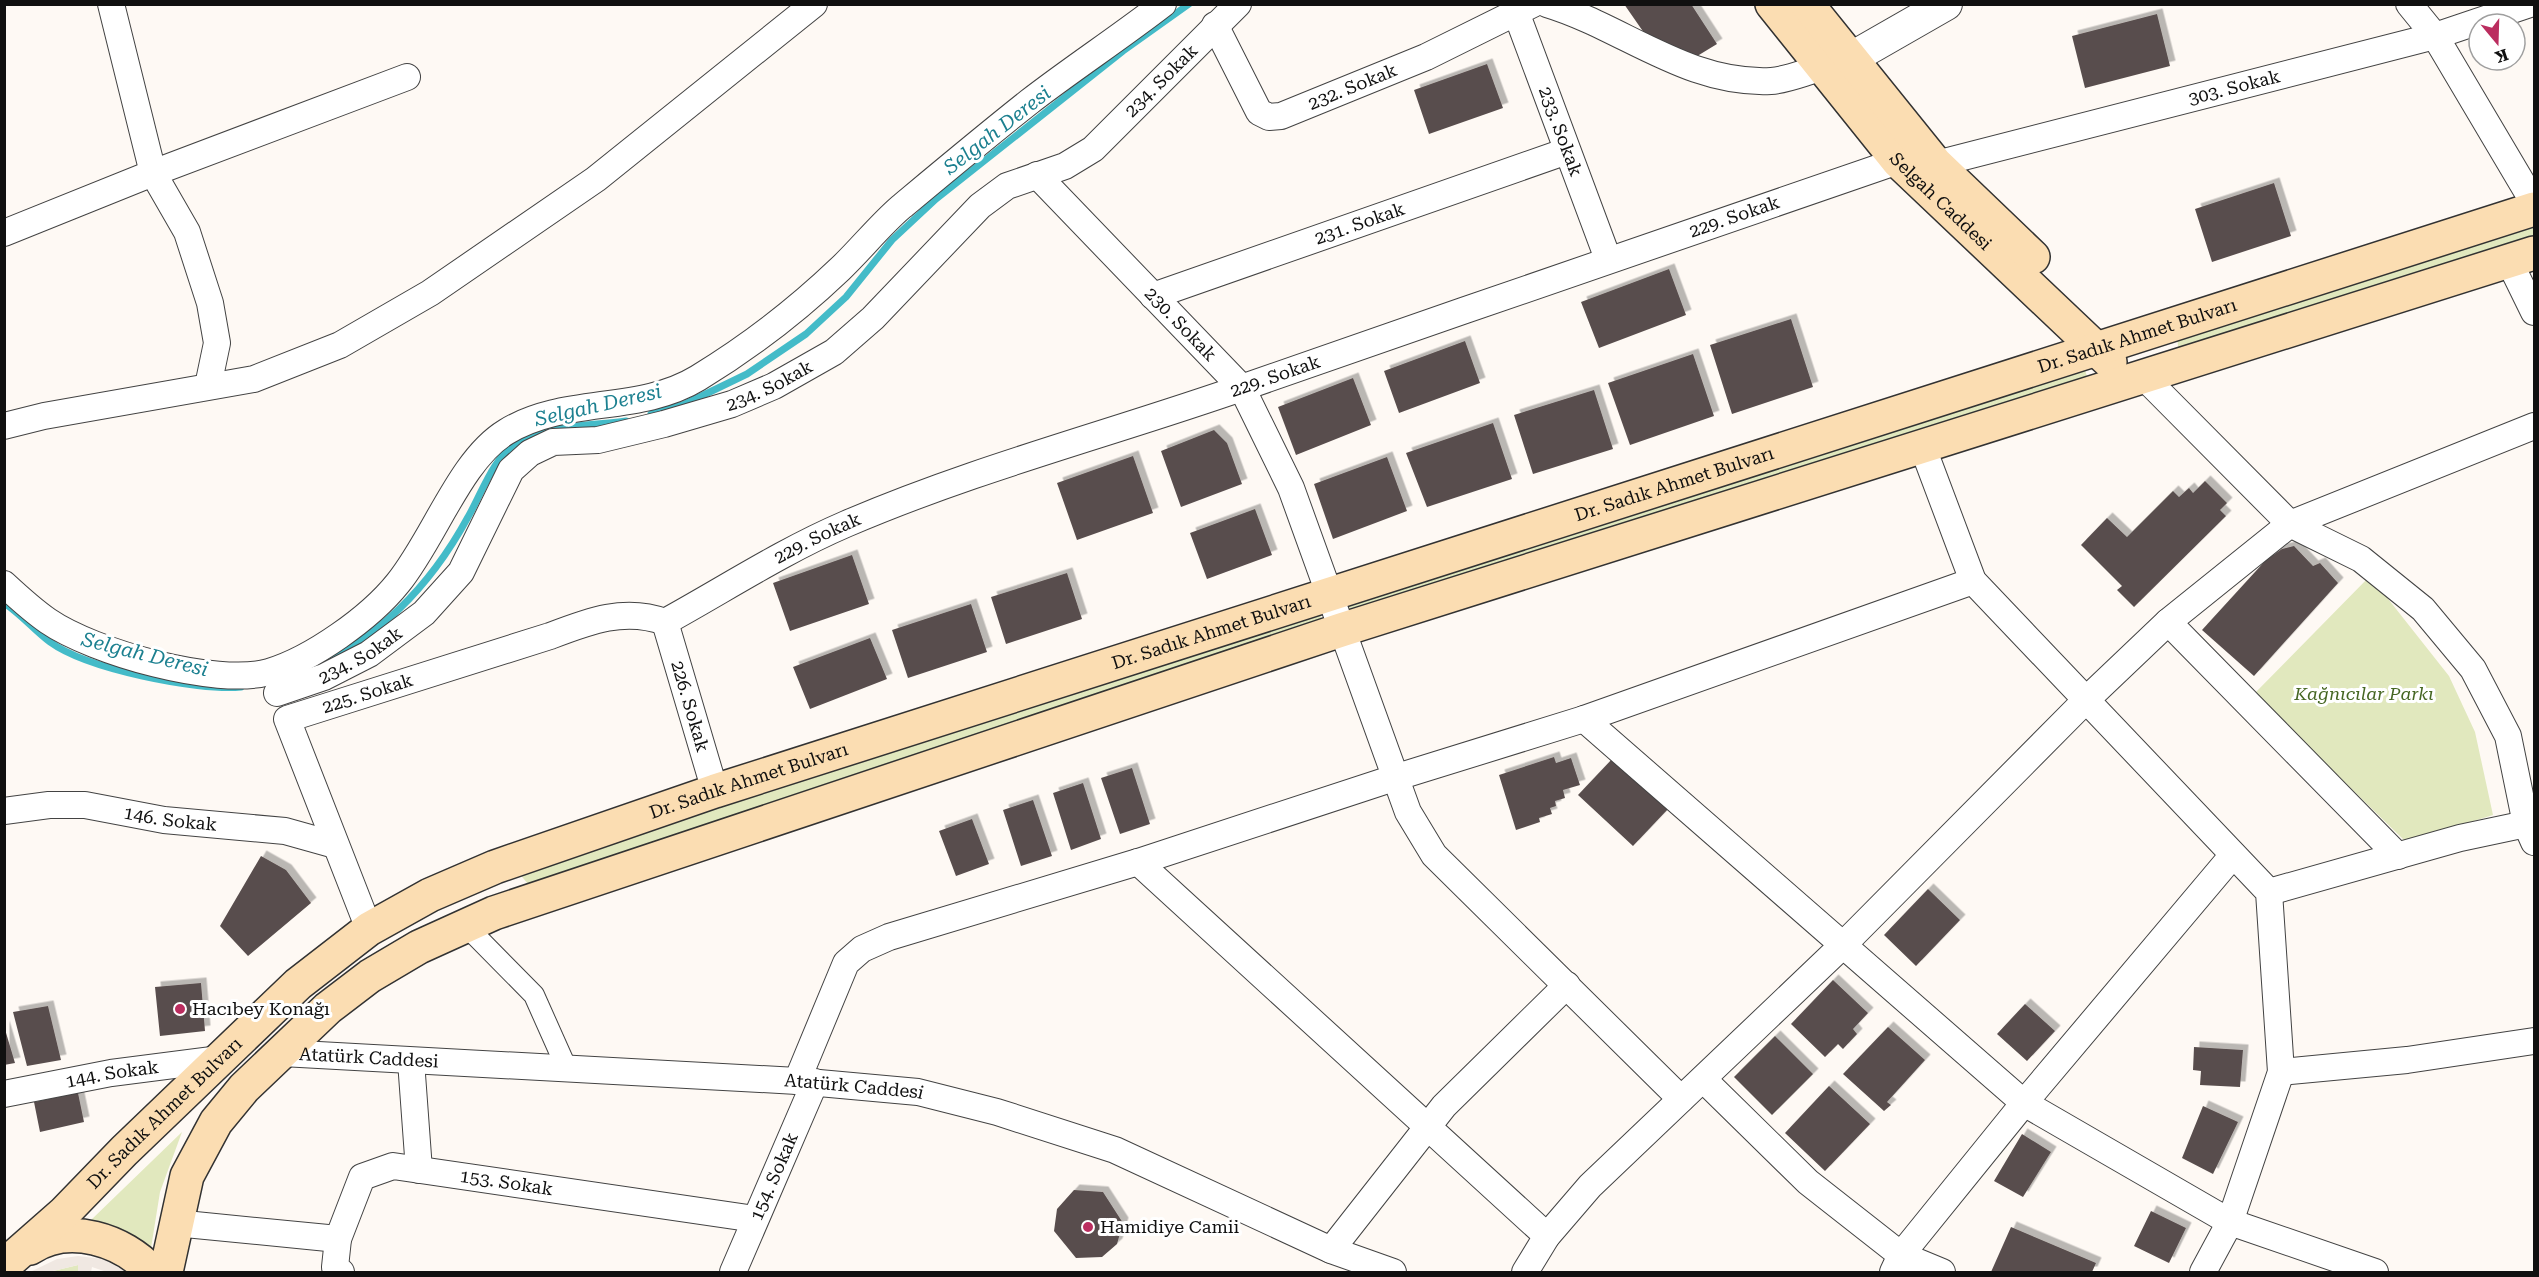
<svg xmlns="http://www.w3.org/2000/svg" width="2539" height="1277" font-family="'Roboto Serif',serif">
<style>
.green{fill:#e1e8be}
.plaza{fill:#f0e8e2}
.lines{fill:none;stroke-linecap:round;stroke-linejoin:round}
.stream{stroke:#44bbc8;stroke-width:7}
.building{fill:#594e4d;filter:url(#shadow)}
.pedestrian-casing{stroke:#434343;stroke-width:22}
.minor-casing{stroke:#434343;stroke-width:28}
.tertiary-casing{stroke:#434343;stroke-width:34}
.secondary-casing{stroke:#323232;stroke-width:36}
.pedestrian{stroke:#fff;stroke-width:20}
.minor{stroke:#fff;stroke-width:26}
.tertiary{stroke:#fff;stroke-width:32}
.secondary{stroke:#fbddb2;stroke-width:33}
.poi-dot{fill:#bb2d5f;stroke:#fff;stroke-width:2}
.labels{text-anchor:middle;stroke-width:6;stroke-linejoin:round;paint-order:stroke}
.street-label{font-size:18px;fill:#101010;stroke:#fff}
.park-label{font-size:18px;font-style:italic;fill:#456622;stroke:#fff}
.poi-label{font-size:18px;fill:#101010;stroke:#fff;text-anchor:start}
.water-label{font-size:20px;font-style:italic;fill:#1c8090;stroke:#fff}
</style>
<defs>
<filter id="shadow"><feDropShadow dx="5.5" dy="-5.5" stdDeviation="0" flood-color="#0004"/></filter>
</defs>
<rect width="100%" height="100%" fill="#fef9f4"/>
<path class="green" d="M2534,226V242L2179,352L2177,339Z
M2084,367L2091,389L1350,613L1348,602Z
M2370,576L2449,676L2475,732L2493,815L2406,842L2254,694Z
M1319,611L1323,623L528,884L518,872Z
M182,1132L160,1192L151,1248L123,1231L91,1220Z
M78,1265V1272H49Z"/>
<path class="plaza" d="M78,1256L103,1259L127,1272H107L92,1267L91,1272H78V1265L49,1272H30L57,1259Z"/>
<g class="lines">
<path class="stream" d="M651,414L685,404L747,374L806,334L846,297L892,240L936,199L1123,51L1189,4
M4,603C21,614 34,630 50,642C87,669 196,691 241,687
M309,669C381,638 431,585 468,517C482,493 493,457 518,442C548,424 592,426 626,421"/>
</g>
<path class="building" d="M1624,4H1691L1717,44L1694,58L1658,53Z
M2157,14L2170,66L2085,88L2072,36Z
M1487,64L1503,108L1429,134L1414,90Z
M2274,183L2291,236L2212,262L2195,209Z
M1669,269L1686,315L1599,348L1581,302Z
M1791,319L1813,387L1732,414L1710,345Z
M1465,341L1480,383L1399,413L1384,371Z
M1693,354L1714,416L1630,445L1608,383Z
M1353,378L1371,425L1296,455L1278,407Z
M1594,390L1613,449L1533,474L1514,415Z
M1493,423L1512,479L1427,507L1406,453Z
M1214,430L1227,443L1242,484L1181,507L1161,451Z
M1133,456L1153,513L1077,540L1057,483Z
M1387,457L1407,511L1333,539L1314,484Z
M2205,481L2227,503L2220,510L2226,516L2134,607L2117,590L2122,586L2081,545L2107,518L2127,537L2173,491L2179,497L2189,488L2193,493Z
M1255,509L1272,555L1207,579L1190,533Z
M2294,546L2313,566L2320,563L2338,583L2254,676L2202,630L2266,560L2282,549Z
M852,555L869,604L790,631L773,583Z
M1067,573L1082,619L1006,644L991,597Z
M971,604L987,652L908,678L892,630Z
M870,638L887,679L810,709L793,667Z
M1554,757L1556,763L1571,758L1580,785L1563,790L1565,798L1555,801L1556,806L1550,808L1552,814L1539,818L1540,822L1516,830L1499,775Z
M1614,757L1668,809L1633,846L1578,795Z
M1132,768L1150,824L1120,834L1101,778Z
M1083,783L1101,839L1071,850L1053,793Z
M1033,800L1052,856L1021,866L1003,810Z
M972,819L989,864L956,876L939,831Z
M261,856L286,870L311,903L248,956L220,926Z
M1928,889L1960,920L1916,966L1884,935Z
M1833,980L1868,1013L1853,1029L1857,1034L1843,1049L1838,1044L1825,1057L1791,1024Z
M201,983L205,1031L160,1036L155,987Z
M2025,1004L2055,1031L2027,1061L1997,1034Z
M48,1006L61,1060L27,1066L13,1012Z
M4,1026L15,1063L4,1065Z
M1888,1027L1925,1060L1887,1102L1891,1105L1884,1111L1843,1074Z
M1775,1036L1813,1074L1772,1115L1734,1077Z
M2194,1047L2243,1050L2240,1087L2200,1085L2201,1071L2193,1070Z
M1829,1086L1870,1124L1825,1171L1785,1133Z
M78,1093L84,1122L40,1132L34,1102Z
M2203,1106L2238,1122L2213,1174L2182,1158Z
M2022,1134L2051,1152L2023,1197L1994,1181Z
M1074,1190L1103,1192L1123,1223L1117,1244L1102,1257L1076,1258L1054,1231L1057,1209Z
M2151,1211L2186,1228L2169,1263L2134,1246Z
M2011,1227L2096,1263L2092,1272H1991Z"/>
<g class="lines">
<g class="pedestrian-casing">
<path id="pedestrian" d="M465,925L534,995L567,1069"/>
</g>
<g class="minor-casing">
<g id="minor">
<path d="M111,4L153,173L187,232L210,303L217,343L208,386"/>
<path id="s1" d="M1513,4L1608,259"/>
<path d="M1547,4C1623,27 1687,85 1771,81C1787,80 1805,72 1821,68"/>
<path d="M2409,4L2435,36L2534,203"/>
<path id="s2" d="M1215,25L1259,112L1269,117L1281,116L1426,57L1533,4"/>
<path id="s3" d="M1936,164L2435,36L2530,4"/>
<path id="s4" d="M1037,175L1242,388L1291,488L1408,812L1434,855L1681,1099"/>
<path d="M4,233L153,173L407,77"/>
<path d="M2509,261L2534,312"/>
<path id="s5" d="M1153,296L1567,151"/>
<path d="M2142,375L2290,524L2361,559L2423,609L2473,669L2508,736L2526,824L2534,842"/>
<path d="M4,426L44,416L254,379L340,345L430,293L596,179L814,4"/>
<path d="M4,584C18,597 32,610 48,621C93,652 216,687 269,672C312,659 370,618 398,583C434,539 460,460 506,432C564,396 639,414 698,378C749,347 797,310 840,269C861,249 879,226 901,207C943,172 986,136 1029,102C1073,68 1119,38 1163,4"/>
<path id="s6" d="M665,622C725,589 783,551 846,524C976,468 1113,433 1247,386C1464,311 1681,234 1898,161"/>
<path id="s7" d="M665,622L715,791"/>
<path d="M2168,622L2398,856"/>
<path id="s8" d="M277,693L324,677L369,654L424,613L461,572L511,470L530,453L553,442L598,440L664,424L732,404L774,386L834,352L873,318L980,206L1007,186L1065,166L1093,149L1238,4"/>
<path d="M1584,719L2024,1103L2230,1222L2281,1072L2269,892L1973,581L1923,448"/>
<path id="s9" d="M4,811L49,805H85L164,820L285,831L335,845"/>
<path d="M1138,862L1547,1236"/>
<path d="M2269,892L2460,838L2526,824"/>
<path id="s10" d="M369,929L287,719L550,636C589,621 625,607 665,622"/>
<path id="s11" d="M282,1053L797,1081L918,1092L997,1112L1115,1150L1331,1250L1393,1272"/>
<path d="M411,1061L419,1170"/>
<path d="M2281,1072L2407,1060L2534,1041"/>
<path d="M1703,1079L1808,1182L1901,1255L1942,1272"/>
<path d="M797,1081L846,963L862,949L889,937L1138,862L1394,778L1584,719L1973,581"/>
<path id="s12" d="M4,1094L111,1073L220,1059"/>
<path d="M175,1223L338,1239"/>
<path d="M1331,1250L1444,1106L1567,985"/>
<path id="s13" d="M341,1272L335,1267L338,1239L362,1177L393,1166L755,1219"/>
<path id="s14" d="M733,1272L815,1082"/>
<path d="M1525,1272L1547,1236L1590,1186L1843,945L2085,701L2168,622L2290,524L2534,426"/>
<path d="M1893,1272L1901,1255L2024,1103L2233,855"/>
<path d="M2203,1272L2230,1222L2375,1272"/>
</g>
</g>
<g class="tertiary-casing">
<path id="tertiary" d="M1850,59L1946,4"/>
</g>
<g class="secondary-casing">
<g id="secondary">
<path id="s15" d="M1772,4L1898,161L2110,362"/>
<path d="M1807,4L1936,164L2033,257"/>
<path d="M30,1248C69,1222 123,1240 152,1272"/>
<path id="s16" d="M6,1264L64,1213L124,1151L298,984L369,929L430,895L495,867L715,791L2534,209"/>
<path d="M166,1272L187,1176L216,1122L244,1088L328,1008L370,976L419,947L494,913L1341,630L2534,253"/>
</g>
</g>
<use href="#pedestrian" class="pedestrian"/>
<use href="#minor" class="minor"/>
<use href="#tertiary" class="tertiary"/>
<use href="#secondary" class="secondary"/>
</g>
<g class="poi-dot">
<circle cx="180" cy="1009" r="6"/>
<circle cx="1088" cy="1227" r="6"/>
</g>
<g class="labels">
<g class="street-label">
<text dy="6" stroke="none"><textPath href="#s8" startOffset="1118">234. Sokak</textPath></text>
<text dy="6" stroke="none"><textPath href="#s2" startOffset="198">232. Sokak</textPath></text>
<text dy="6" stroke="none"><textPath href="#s3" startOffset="308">303. Sokak</textPath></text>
<text dy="6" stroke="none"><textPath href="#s1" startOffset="136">233. Sokak</textPath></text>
<text dy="6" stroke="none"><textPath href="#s15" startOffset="260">Selgah Caddesi</textPath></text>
<text dy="6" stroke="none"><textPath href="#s6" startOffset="1146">229. Sokak</textPath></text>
<text dy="6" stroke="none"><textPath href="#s5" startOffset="219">231. Sokak</textPath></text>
<text dy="6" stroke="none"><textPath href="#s4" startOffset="207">230. Sokak</textPath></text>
<text dy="6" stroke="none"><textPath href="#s16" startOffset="2361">Dr. Sadık Ahmet Bulvarı</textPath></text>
<text dy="6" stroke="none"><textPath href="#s6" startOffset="660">229. Sokak</textPath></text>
<text dy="6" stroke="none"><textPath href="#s8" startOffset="614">234. Sokak</textPath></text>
<text dy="6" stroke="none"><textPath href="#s16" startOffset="1875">Dr. Sadık Ahmet Bulvarı</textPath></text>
<text dy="6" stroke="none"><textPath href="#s6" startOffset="174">229. Sokak</textPath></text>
<text dy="6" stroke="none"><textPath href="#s16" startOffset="1389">Dr. Sadık Ahmet Bulvarı</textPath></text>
<text dy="6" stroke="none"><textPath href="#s8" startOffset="92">234. Sokak</textPath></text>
<text dy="6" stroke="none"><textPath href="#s10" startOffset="310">225. Sokak</textPath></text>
<text dy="6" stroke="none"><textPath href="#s7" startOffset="88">226. Sokak</textPath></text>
<text dy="6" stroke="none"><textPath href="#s16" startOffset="903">Dr. Sadık Ahmet Bulvarı</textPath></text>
<text dy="6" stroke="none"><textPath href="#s9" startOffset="168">146. Sokak</textPath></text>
<text dy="6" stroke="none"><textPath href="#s11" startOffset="87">Atatürk Caddesi</textPath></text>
<text dy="6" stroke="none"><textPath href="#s12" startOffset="110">144. Sokak</textPath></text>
<text dy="6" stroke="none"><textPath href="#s11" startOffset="573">Atatürk Caddesi</textPath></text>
<text dy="6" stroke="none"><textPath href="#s16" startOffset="219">Dr. Sadık Ahmet Bulvarı</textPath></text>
<text dy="6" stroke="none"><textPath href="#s14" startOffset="104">154. Sokak</textPath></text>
<text dy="6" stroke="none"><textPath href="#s13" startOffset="250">153. Sokak</textPath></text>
</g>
<g class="park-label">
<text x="2364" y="700">Kağnıcılar Parkı</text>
</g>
<g class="poi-label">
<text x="192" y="1015">Hacıbey Konağı</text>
<text x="1100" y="1233">Hamidiye Camii</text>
</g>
<g class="water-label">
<text transform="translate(997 130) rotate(-38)" y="7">Selgah Deresi</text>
<text transform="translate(598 405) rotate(-13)" y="7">Selgah Deresi</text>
<text transform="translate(145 654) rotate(14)" y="7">Selgah Deresi</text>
</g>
</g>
<rect width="2539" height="1277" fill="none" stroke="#101010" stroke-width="12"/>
<g transform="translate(2497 42) rotate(161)"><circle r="28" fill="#ffffff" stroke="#9f9f9f" stroke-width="1.5"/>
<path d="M0-4.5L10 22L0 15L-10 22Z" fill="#bb2d5f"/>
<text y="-9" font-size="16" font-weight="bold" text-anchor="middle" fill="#101010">K</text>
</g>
</svg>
